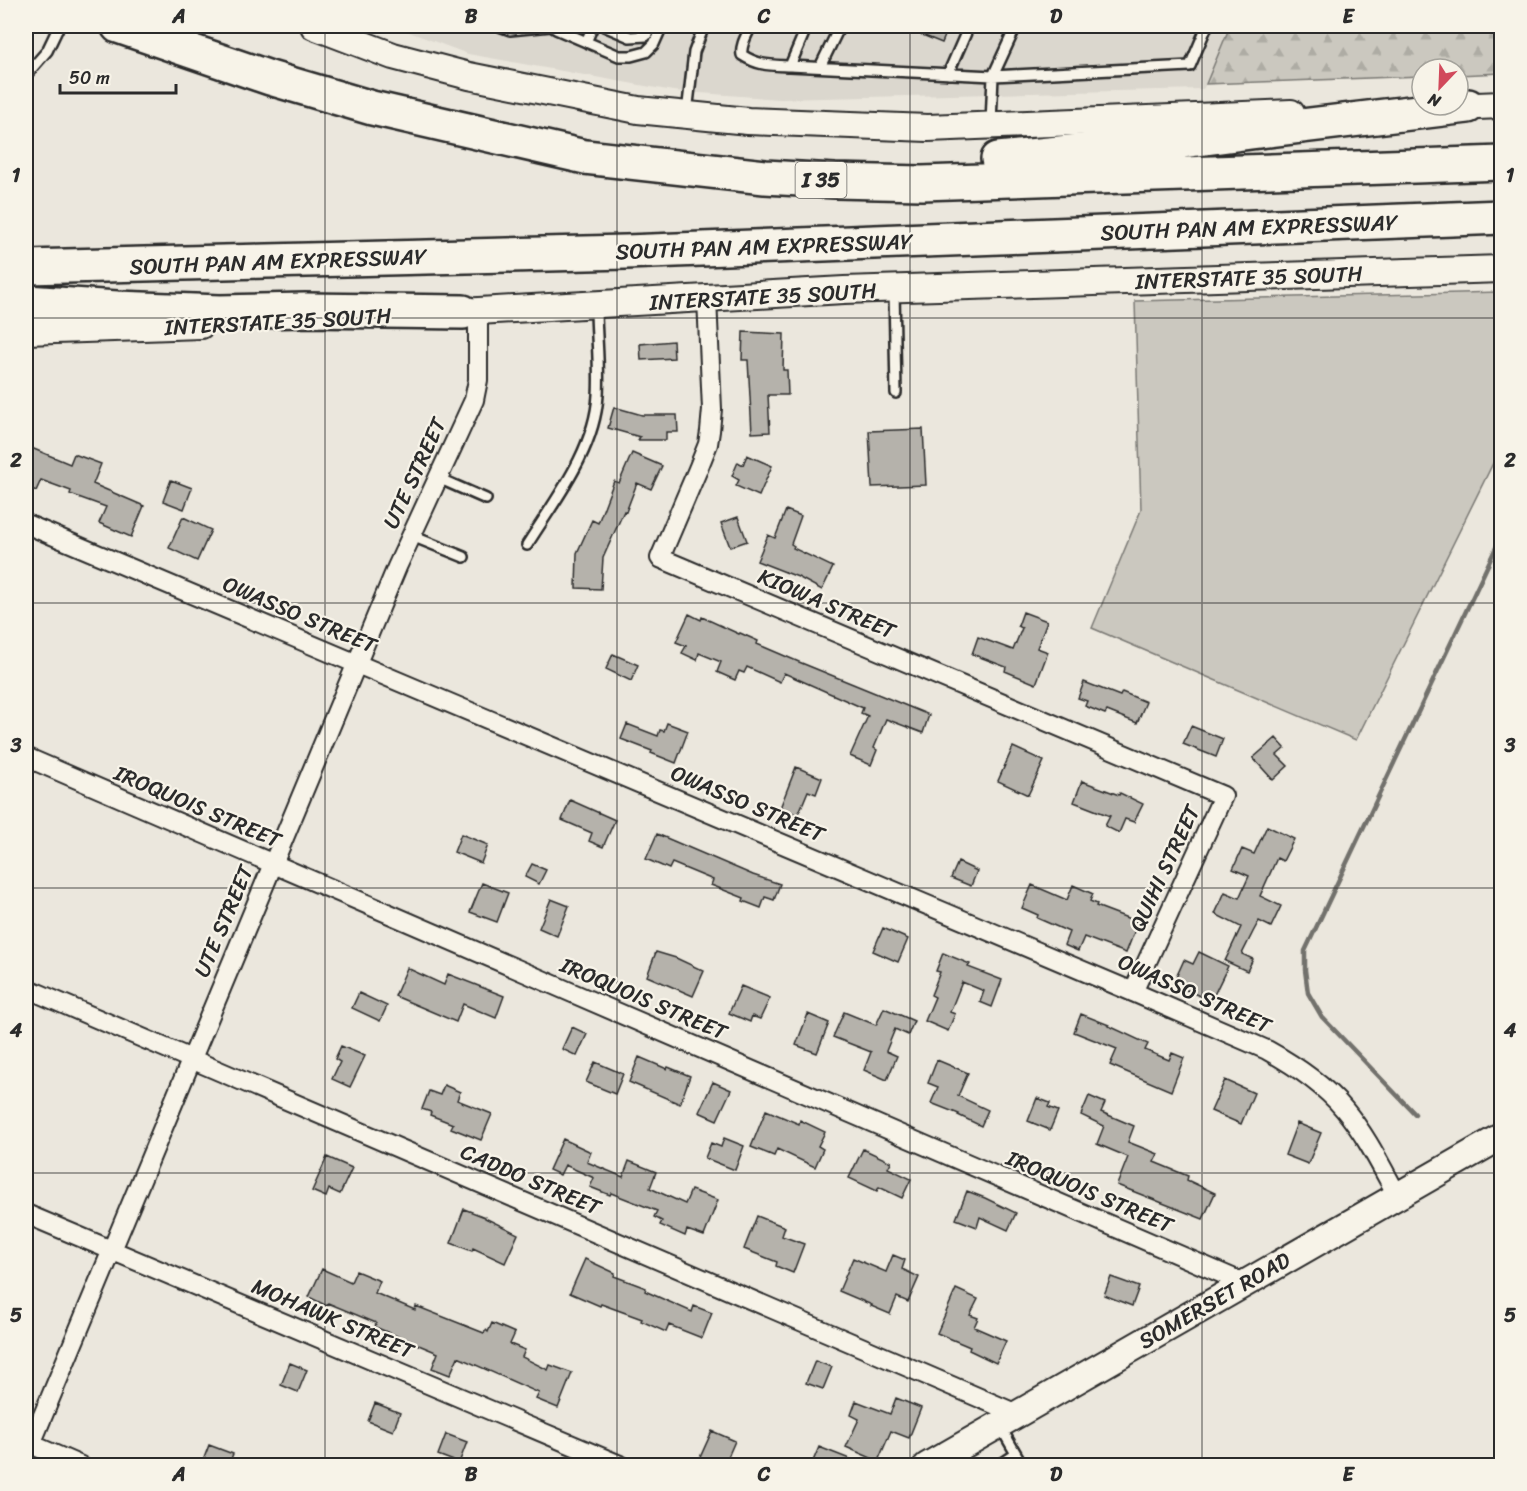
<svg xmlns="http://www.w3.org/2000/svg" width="1527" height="1491" font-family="Sriracha,sans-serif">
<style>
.built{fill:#dbd7ce}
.green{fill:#cbc8bf;stroke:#7b7a75;stroke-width:1.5}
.forest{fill:url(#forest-firs);stroke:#7b7a75;stroke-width:1.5}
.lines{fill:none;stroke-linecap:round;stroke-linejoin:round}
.stream{stroke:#72716c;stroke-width:4.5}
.building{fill:#b5b2ab;stroke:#2b2b2b;stroke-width:1.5}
.service-casing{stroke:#2b2b2b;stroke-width:14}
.minor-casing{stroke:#2b2b2b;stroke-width:22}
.secondary-casing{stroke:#2b2b2b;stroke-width:30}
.motorway-casing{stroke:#2b2b2b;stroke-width:38}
.service{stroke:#f7f3e8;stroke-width:9}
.minor{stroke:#f7f3e8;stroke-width:18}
.secondary{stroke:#f7f3e8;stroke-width:26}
.motorway{stroke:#f7f3e8;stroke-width:33}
.grid{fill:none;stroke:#2b2b2b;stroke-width:1.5;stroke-opacity:0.55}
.labels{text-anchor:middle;stroke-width:4.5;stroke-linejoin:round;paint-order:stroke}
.shield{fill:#f7f3e8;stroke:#686764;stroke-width:1.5}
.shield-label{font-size:21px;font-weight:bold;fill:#2b2b2b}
.street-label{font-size:22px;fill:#2b2b2b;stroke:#f7f3e8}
.neatline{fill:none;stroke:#2b2b2b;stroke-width:2}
.grid-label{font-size:20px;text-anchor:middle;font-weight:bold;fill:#2b2b2b}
</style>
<defs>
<pattern id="forest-firs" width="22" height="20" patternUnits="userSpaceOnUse" patternTransform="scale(1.5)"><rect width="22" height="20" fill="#cbc8bf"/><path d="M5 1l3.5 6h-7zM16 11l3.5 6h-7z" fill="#aeaca4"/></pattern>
</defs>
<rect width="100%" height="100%" fill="#ebe7dd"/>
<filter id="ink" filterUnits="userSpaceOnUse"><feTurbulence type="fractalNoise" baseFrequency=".0167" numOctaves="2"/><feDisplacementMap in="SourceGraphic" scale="12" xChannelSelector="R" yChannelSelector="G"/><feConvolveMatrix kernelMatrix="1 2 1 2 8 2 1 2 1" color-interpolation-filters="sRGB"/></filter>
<g filter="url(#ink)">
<path class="built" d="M393,26H1230L1206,84L1203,89L780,99L673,91L468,54Z"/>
<path class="green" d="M1501,292V447L1356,740L1092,628L1141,510L1135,301Z"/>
<path class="forest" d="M1230,26H1501V73L1458,75V69H1422V76L1206,84Z"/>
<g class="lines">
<path class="stream" d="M1415,1114L1322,1017L1308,993L1305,970V951L1502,535"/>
</g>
<path class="building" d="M900,26H949L942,43Z
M743,332L784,334L783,370H787L788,395H768L770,432L752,433L748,360H742Z
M673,341L674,358L641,360L640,344Z
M614,407L642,415H677L678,432H666V440H638L640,437L608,428Z
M923,429L926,485L872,487L869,431Z
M29,447L70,464L74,454L101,464L93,484L144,506L131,537L99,523L106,507L70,494L71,491L41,480L36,491L26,486V455Z
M632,453L662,466L651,489L637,483L626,512L624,511L603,558L601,589L576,588L577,553L592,520L598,523L614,481L619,483Z
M747,455L772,466L759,496L736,486L739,480L732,476L738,462L743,465Z
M171,480L192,488L184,509L163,501Z
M786,510L801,516L791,544L794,546L793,548L833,567L822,590L798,577L757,561L768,535L775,538Z
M183,517L211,530L197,561L169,548Z
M738,517L747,541L730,547L721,523Z
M1023,612L1047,621L1037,648L1048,652L1036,684L1005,671L1006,667L972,654L978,637L1013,650L1022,628L1018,626Z
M689,614L701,620L702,617L739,634L740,633L758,641L757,644L799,662L929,715L923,733L886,719L874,748L877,750L871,765L850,756L868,716L861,713L863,708L784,673L780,682L747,667L744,673L739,671L735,680L717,672L721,662L699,653L697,660L682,653L686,646L676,642Z
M613,654L638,665L631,681L606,669Z
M1084,682L1120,696L1122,692L1146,702L1137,723L1107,711L1105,714L1085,706L1087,701L1078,698Z
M667,723L688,731L676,763L651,753L652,751L621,739L627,724L658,736L660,730L664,731Z
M1191,726L1223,739L1216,757L1183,744Z
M1276,738L1285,748L1277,755L1288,766L1273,780L1253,758Z
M1013,747L1044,761L1028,795L998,781Z
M796,767L822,778L816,794L808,791L798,815L780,808Z
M1082,781L1119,795L1120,793L1143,804L1134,822L1125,819L1119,833L1105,826L1110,816L1074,802Z
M570,800L615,820L603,847L589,841L592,833L562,820Z
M1267,826L1294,839L1283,861L1277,858L1260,896L1281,906L1271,927L1259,921L1253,932L1242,954L1253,959L1247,971L1225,961L1241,927L1215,914L1225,892L1239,898L1249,876L1233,869L1242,849L1254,854Z
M461,834L488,845L481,863L454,852Z
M657,834L753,875L780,884L774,900L765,897L761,908L743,901L744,898L711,885L713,880L672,863L669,869L646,859Z
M958,862L977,871L971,886L951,878Z
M532,864L546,870L539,884L525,877Z
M482,883L508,893L497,922L470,912Z
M1032,885L1067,900L1073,885L1093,894L1090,901L1097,904L1096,906L1138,922L1126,953L1084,937L1078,951L1064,945L1069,932L1037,918L1038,915L1022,908Z
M551,899L569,906L557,936L539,928Z
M883,928L908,939L898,962L873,951Z
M656,952L676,958L704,971L693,996L647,976Z
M1199,952L1228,966L1211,1001L1173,984L1184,960L1193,964Z
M943,953L970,964L968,967L1002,980L992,1007L980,1002L984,991L962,982L950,1012L955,1014L948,1031L925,1021L935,997L931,995L940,972L936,971Z
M407,968L444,985L448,974L504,996L496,1018L463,1004L456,1022L395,996Z
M741,986L770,998L760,1019L752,1016L750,1022L729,1013Z
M359,993L387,1006L380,1021L352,1008Z
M884,1008L914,1021L908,1035L895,1029L886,1051L897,1056L887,1080L864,1070L871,1052L833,1037L844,1012L876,1025Z
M808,1014L829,1023L817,1053L796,1045Z
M1081,1014L1109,1025V1026L1148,1044L1145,1050L1169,1060L1172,1053L1184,1058L1171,1091L1110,1065L1117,1049L1074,1032Z
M572,1027L587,1034L577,1056L562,1049Z
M341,1046L365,1056L350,1087L332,1079L340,1062L335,1059Z
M639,1057L667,1069L668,1067L690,1076L680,1104L629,1082Z
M937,1060L968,1073L958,1096L988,1110L981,1126L958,1115L959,1114L931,1103L938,1087L928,1083Z
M595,1062L623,1074L615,1094L586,1082Z
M1225,1080L1254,1093L1241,1124L1211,1111Z
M713,1082L731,1090L717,1120L699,1112Z
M444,1085L460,1092L457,1100L492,1114L481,1140L451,1128L453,1124L430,1115L431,1112L422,1109L429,1091L440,1095Z
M1089,1096L1105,1103L1101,1112L1134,1126L1128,1142L1158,1154L1154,1162L1188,1176L1187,1180L1215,1193L1203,1219L1117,1185L1128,1157L1097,1144L1104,1126L1081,1115Z
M1037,1098L1050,1103L1048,1107L1058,1111L1050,1130L1028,1121Z
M766,1110L799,1124L800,1120L825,1132L818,1146L823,1149L815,1167L777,1149L774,1156L751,1147Z
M1297,1123L1321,1133L1308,1164L1285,1155Z
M724,1138L744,1146L735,1170L705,1158L711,1143L721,1147Z
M563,1139L591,1152L587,1162L623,1177L629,1161L656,1172L650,1188L685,1204L691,1190L718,1200L704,1236L687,1230L685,1236L660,1225L662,1221L654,1217L657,1211L611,1193L610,1195L590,1187L594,1178L565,1165L560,1175L549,1170Z
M863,1149L891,1162L888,1168L911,1179L902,1198L879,1187L877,1191L849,1178Z
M327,1157L352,1168L340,1194L329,1189L326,1197L312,1191Z
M967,1191L985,1198L1016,1213L1008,1230L980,1217L977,1227L956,1219Z
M464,1209L485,1217V1218L518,1234L505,1263L473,1248L472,1251L451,1243Z
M757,1216L785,1227L782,1236L804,1244L793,1273L776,1266L777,1262L744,1249Z
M893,1255L905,1260L902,1269L919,1277L908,1302L897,1297L890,1314L871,1306L872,1305L839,1291L853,1258L886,1272Z
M585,1259L615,1273L614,1276L646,1288L645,1291L692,1312L694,1306L712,1313L702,1338L669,1325L666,1332L641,1321L642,1319L601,1304L600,1306L570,1293Z
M322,1269L351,1282L356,1271L380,1281L375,1293L415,1310L416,1306L484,1333L486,1330L488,1332L492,1323L515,1333L510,1344L525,1350L522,1357L548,1370L550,1365L572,1373L558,1408L536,1399L539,1393L458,1357L450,1375L432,1368L438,1353L375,1327L376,1323L328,1303L327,1306L309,1297Z
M1111,1277L1139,1287L1132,1306L1104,1295Z
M956,1289L978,1299L970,1315L978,1318L974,1327L1006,1341L996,1363L969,1350L970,1347L937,1333Z
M815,1361L832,1367L823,1389L806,1383Z
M290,1363L307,1370L298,1392L281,1385Z
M896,1398L921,1408L909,1438L891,1431L878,1461L846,1447L859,1419L851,1415L856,1401L890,1414Z
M375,1403L400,1413L393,1431L368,1421Z
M712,1431L735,1441L724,1466H706L698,1462Z
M446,1434L467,1442L459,1463L438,1455Z
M209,1445L233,1454L228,1466H201Z
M819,1447L865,1465V1466H811Z"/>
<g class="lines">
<g class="service-casing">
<path id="service" d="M499,26L510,30L551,26
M551,26L556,29L619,56H631L646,52L654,44L662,26
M604,26L630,37L646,36L652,26
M751,26C747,35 740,45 742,55C759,66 770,65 790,66
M807,26L790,66L993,76L1190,66L1207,26
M586,42L593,26
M820,67L840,26
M948,74L969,26
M26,75L47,51L59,26
M687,113L694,52L704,26
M991,123L993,76L1016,26
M894,291L896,393
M438,478L486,499
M412,536L464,557
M527,545C555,500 595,450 598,395C600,366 596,336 596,307
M1000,1426L1023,1466
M998,1466L1016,1454"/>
</g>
<g class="minor-casing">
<path id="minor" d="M707,299L712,409L710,431L708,444L698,469L660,558L1223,796L1133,992
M26,524L1133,992L1267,1050C1296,1066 1323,1084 1344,1109C1366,1135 1381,1166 1397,1195
M26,757L1244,1283
M26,988L1017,1414
M26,1214L622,1466
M26,1442L81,1466
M31,1444L397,567L474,400L478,380V312"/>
</g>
<g class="secondary-casing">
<path id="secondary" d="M314,26L393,56L469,76L638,110L748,121L928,128L1291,113
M1451,107L1502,105
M444,313L844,290L1502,269
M26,331L201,325
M927,1466L1502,1136"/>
</g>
<g class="motorway-casing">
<path id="motorway" d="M118,26L270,78L372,108L585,157L765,177L835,181L922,183L1502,163
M998,159L1183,141L1251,132L1468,106
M26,267L626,252L1502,217
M26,302L117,308L220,312L305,310L463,312"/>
</g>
<use href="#service" class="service"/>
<use href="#minor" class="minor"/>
<use href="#secondary" class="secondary"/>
<use href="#motorway" class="motorway"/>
</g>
</g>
<path class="grid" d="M325,26V1466M617,26V1466M910,26V1466M1202,26V1466M26,318H1502M26,603H1502M26,888H1502M26,1173H1502"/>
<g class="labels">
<rect class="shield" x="795.5" y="162" width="51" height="36" rx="4.5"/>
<g class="shield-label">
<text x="821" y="187">I 35</text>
</g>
<g class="street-label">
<text transform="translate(1249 227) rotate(-2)" y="8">SOUTH PAN AM EXPRESSWAY</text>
<text transform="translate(764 246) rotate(-2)" y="8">SOUTH PAN AM EXPRESSWAY</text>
<text transform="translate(278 261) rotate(-2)" y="8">SOUTH PAN AM EXPRESSWAY</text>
<text transform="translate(1249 277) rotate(-2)" y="8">INTERSTATE 35 SOUTH</text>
<text transform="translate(763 296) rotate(-3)" y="8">INTERSTATE 35 SOUTH</text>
<text transform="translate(278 321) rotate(-3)" y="8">INTERSTATE 35 SOUTH</text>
<text transform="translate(414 473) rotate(-65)" y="8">UTE STREET</text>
<text transform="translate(827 603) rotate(23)" y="8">KIOWA STREET</text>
<text transform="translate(300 614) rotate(23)" y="8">OWASSO STREET</text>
<text transform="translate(748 803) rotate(23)" y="8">OWASSO STREET</text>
<text transform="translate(198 806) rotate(23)" y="8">IROQUOIS STREET</text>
<text transform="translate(1164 868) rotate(-65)" y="8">QUIHI STREET</text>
<text transform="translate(223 921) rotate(-67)" y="8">UTE STREET</text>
<text transform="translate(1195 993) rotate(24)" y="8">OWASSO STREET</text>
<text transform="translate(644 998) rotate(23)" y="8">IROQUOIS STREET</text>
<text transform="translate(531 1179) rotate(23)" y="8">CADDO STREET</text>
<text transform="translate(1090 1191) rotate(23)" y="8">IROQUOIS STREET</text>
<text transform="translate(1214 1300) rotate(-30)" y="8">SOMERSET ROAD</text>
<text transform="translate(333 1318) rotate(23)" y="8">MOHAWK STREET</text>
</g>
</g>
<rect width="1527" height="1491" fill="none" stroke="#f7f3e8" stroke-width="66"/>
<g transform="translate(1440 87) rotate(203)"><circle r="28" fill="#f7f3e8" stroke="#a5a39c" stroke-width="1.5"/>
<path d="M0-4.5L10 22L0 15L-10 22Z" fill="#d1495b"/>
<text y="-9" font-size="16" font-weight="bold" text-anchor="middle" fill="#2b2b2b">N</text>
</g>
<path d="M60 84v9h116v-9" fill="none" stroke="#2b2b2b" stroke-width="3"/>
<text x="69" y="84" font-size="18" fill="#2b2b2b" stroke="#f7f3e8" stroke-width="4.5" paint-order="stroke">50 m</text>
<rect x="33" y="33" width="1461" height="1425" class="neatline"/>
<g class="grid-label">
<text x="179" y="23">A</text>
<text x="471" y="23">B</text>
<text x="764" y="23">C</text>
<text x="1056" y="23">D</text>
<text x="1348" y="23">E</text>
<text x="16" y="182">1</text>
<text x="1510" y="182">1</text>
<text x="16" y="467">2</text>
<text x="1510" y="467">2</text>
<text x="16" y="752">3</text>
<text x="1510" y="752">3</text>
<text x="16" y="1037">4</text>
<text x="1510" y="1037">4</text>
<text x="16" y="1322">5</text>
<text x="1510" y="1322">5</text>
<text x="179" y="1481">A</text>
<text x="471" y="1481">B</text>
<text x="764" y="1481">C</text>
<text x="1056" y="1481">D</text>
<text x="1348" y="1481">E</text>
</g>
</svg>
